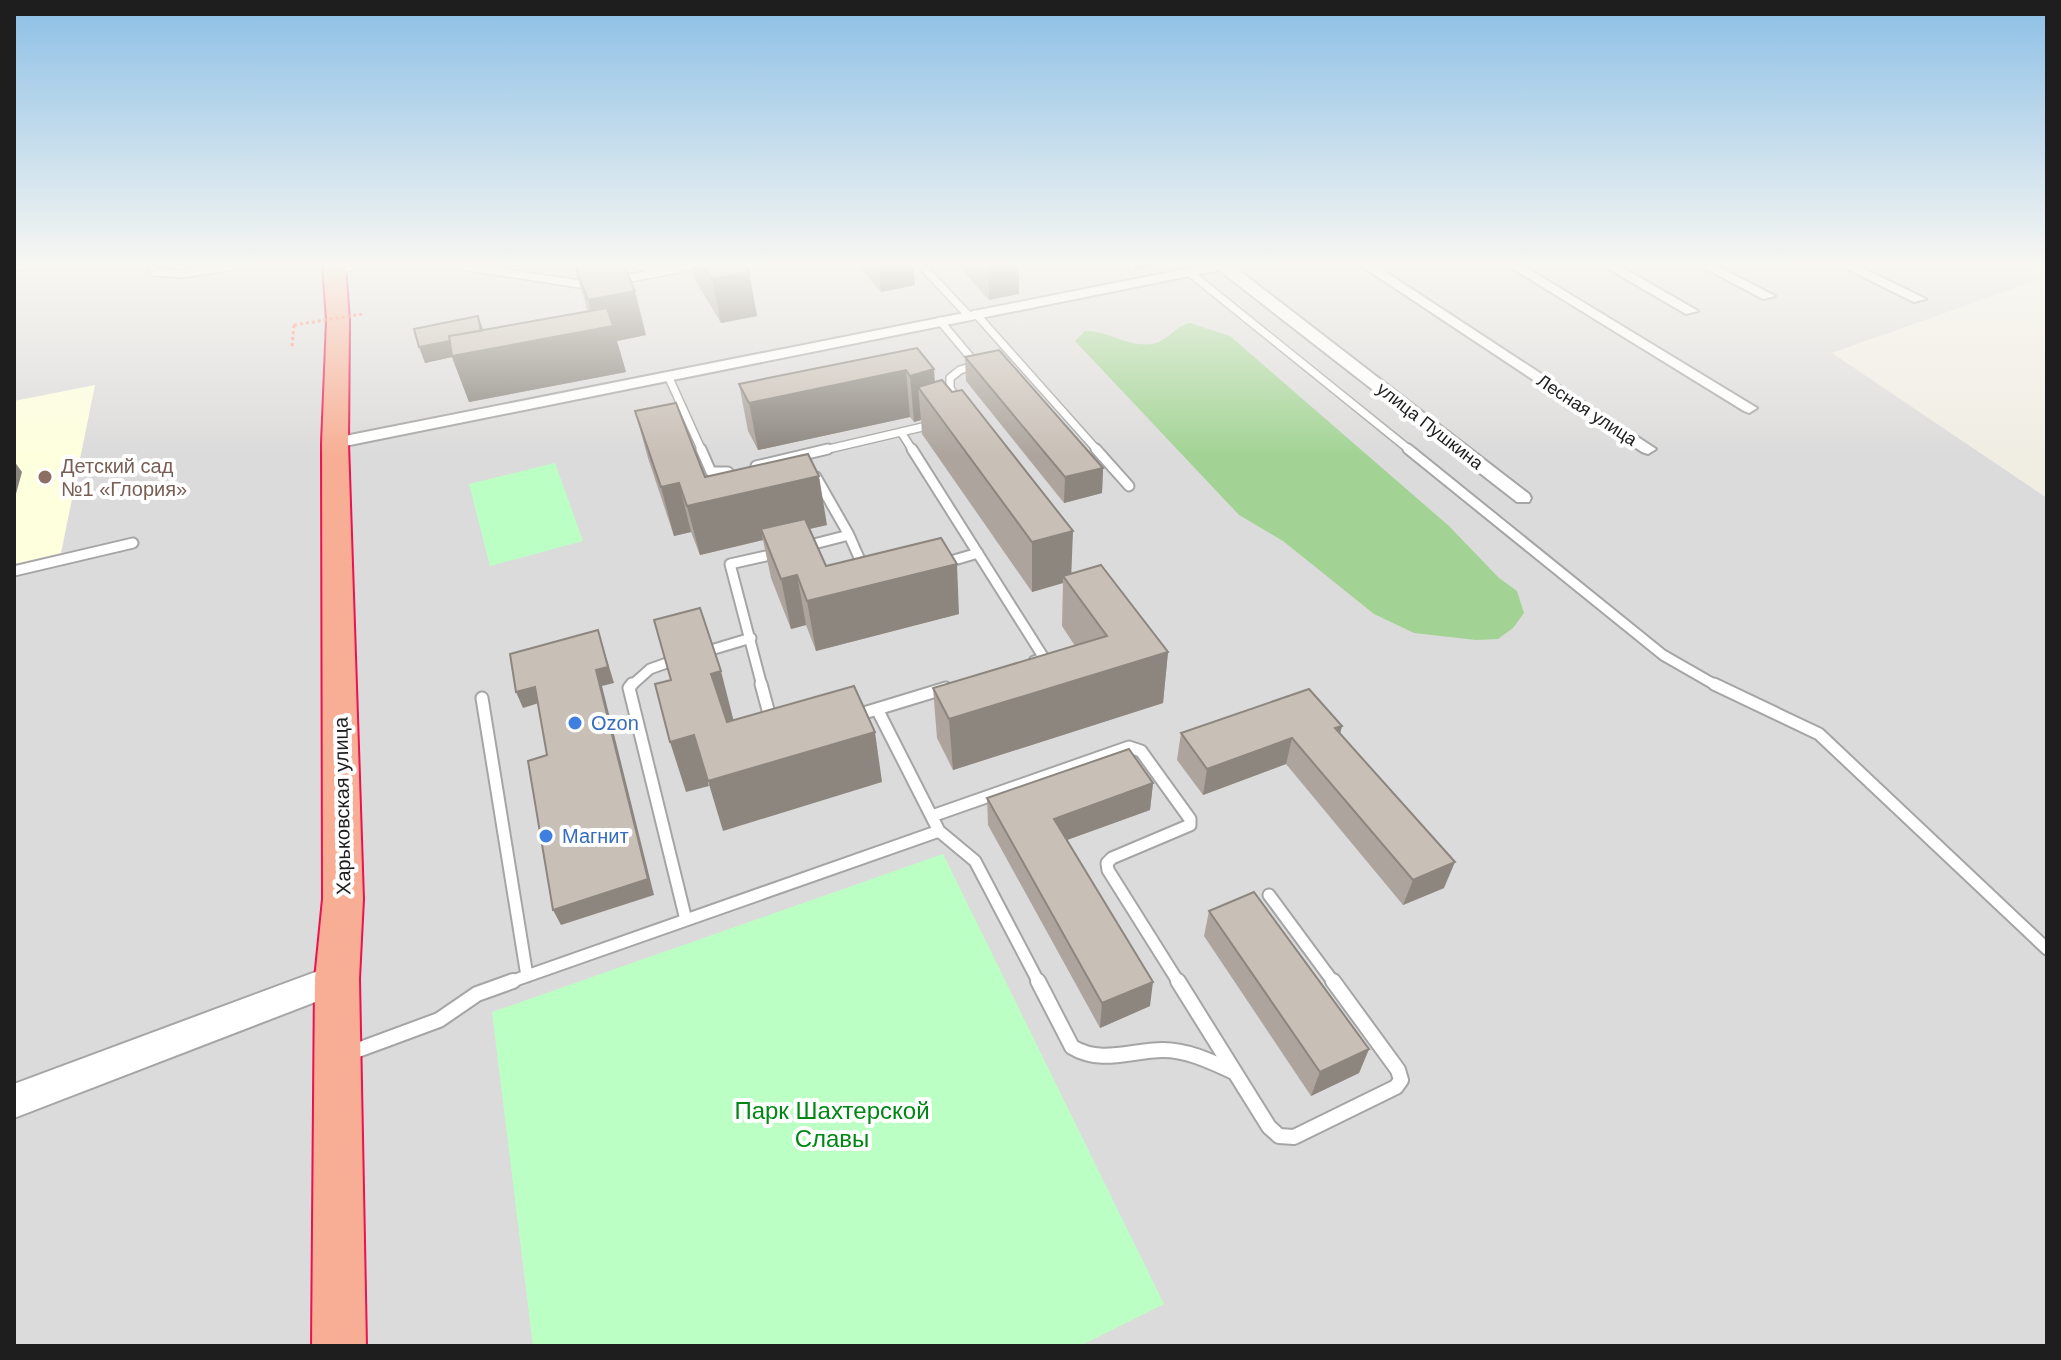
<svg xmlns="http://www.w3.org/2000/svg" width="2061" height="1360" font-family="Arial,sans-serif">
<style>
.residential{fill:#dcdbdb}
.education{fill:#fdffdd}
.forest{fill:#a2d394}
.park{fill:#bcffc5}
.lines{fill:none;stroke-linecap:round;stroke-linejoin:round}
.service-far3-casing{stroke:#a5a5a5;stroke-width:10}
.service-far2-casing{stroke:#a5a5a5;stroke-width:13}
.service-far1-casing{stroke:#a5a5a5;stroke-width:15}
.service-casing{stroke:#a5a5a5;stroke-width:18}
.minor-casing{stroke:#a5a5a5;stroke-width:4}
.tertiary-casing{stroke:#a5a5a5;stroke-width:4}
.trunk-casing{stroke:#eb134f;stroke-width:4}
.path{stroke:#ff7f65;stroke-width:3;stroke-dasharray:3 3;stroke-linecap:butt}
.service-far3{stroke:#fff;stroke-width:7}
.service-far2{stroke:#fff;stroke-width:9}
.service-far1{stroke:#fff;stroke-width:11}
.service{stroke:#fff;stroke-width:14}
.minor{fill:#fff;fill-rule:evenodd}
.tertiary{fill:#fff;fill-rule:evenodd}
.trunk{fill:#f7ae94;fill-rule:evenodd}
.path-bridge{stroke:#ff7f65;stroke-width:3;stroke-dasharray:3 3;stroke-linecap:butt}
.wall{fill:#aca49d}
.shaded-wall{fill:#8c867f}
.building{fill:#c8bfb6;stroke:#8c867f;stroke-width:2}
.education-dot{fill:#8d6e63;stroke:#fff;stroke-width:3}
.shop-dot{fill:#3f7fe0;stroke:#fff;stroke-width:3}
.labels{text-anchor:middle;stroke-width:8;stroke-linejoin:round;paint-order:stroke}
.far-street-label{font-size:18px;fill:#1e1e1e;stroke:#fff}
.education-label{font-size:20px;fill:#785e54;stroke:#fff;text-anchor:start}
.shop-label{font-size:20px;fill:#366cbe;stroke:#fff;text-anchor:start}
.street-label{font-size:20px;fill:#1e1e1e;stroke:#fff}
.near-park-label{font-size:24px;fill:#018715;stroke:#fff}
</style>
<rect width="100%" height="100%" fill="#f0ede3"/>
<path class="residential" d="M14,265H2017L2043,278L1832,353L2047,498V1346H14Z"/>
<path class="education" d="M95,385L61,553L14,564V401Z"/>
<path class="forest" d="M1190,323L1230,336L1449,526L1499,578L1517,591L1524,613L1513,628L1498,639L1476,640L1414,633L1374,614L1283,541L1239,515L1075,341L1085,331C1109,330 1131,350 1156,343C1169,339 1175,326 1190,323Z"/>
<path class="park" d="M555,463L583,541L490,566L469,484Z
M943,854L1164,1304L1080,1346H533L492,1012Z"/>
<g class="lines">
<g class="service-far3-casing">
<path id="service-far3" d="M152,265L154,272L182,274L239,265
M456,265L592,286
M635,265L661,270
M921,265L968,315
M14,267L26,265
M335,271L357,265
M1189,272L1411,451
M620,280L698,265
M976,314L1098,451
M940,321L977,365
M669,378L702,451
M958,400L950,388V378L960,370L977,365
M901,432L913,451
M820,451L931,425"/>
</g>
<g class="service-far2-casing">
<path id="service-far2" d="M701,449L711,472H728
M912,449L1044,658L1034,661
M1096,449L1129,486
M1408,449L1663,655L1717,686
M756,466L828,449
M816,477L849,535L864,569
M806,546L849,535
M944,563L978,553
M14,571L133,543
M701,653L751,638
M631,686L650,669L678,659
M762,686L730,564L779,553"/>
</g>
<g class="service-far1-casing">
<path id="service-far1" d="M632,684L629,688L686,920
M761,684L771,721
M1714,684L1819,734L2047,949
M482,698L527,976
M877,709L939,831L975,861L1039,983
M854,716L946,688
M932,816L1129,747L1141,751L1190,819V825L1112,858L1107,863L1108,870L1179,983
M1269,895L1334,983
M507,983L939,831"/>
</g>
<g class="service-casing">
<path id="service" d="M1038,981L1072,1047C1102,1065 1131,1050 1163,1050C1188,1050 1212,1062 1234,1072
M1178,981L1269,1127L1279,1136L1294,1137L1396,1087L1401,1080L1398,1070L1333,981
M347,1054L439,1020L477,994L513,981"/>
</g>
<g class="minor-casing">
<path id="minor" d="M1206,265H1232L1529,494L1531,498L1529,502H1517L1219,270L335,448L327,443L335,438Z
M1360,265H1375L1656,449L1648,454L1642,452Z
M1507,265H1522L1757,408L1749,413L1744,411Z
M1602,265H1618L1698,311L1686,314Z
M1699,265H1715L1775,296L1763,299Z
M1839,265H1856L1926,299L1914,302Z"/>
</g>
<g class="tertiary-casing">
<path id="tertiary" d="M337,964L349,969L354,979L349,989L14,1118V1084Z"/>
</g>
<g class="trunk-casing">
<path id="trunk" d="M323,265H345L349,320L348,443L363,899L359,979L366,1346H312L315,979L323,899L322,443L327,320Z"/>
</g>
<path class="path" d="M292,346L294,325"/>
<use href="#service-far3" class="service-far3"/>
<use href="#service-far2" class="service-far2"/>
<use href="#service-far1" class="service-far1"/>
<use href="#service" class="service"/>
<use href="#minor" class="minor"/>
<use href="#tertiary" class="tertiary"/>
<use href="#trunk" class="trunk"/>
<path class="path-bridge" d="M294,325L363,314"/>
</g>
<path class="wall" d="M514,265H538L540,270Z
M574,265L646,335L617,341L626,372L469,402L452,357L425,363L483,330L588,312Z
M691,265H744L749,272L757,316L721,323L694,278Z
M858,265H913L915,285L881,292Z
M958,265H1019V294L989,300Z
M917,348L935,382L1072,574L1168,652L1163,703L953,770L937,738L933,688L1075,646L1062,626L1063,583L1032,592L922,434L921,420L914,422L910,417L758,450L748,431L739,384Z
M965,357L1103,468L1102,493L1064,503L966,381Z
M635,411L705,477L827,525L809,529L826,566L959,614L816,651L806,625L791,629L771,578L763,540L700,555L691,532L674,536L648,458Z
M1342,726L1340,734L1444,888L1403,905L1286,764L1203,795L1177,760L1181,733Z
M1153,783L1150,810L1067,840L1150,1006L1100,1028L988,825L987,798Z
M1209,911L1369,1049L1359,1073L1311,1096L1204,936Z"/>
<path class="shaded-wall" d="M878,265H913L915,285L881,292Z
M988,265H1019V294L989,300Z
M1134,265H1158L1134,270Z
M749,272L757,316L721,323L712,279Z
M635,291L646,335L617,341L626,372L469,402L452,357L425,363L419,347L478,316L484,332L596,329L588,300Z
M934,369L937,412L918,387L921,420L914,422L910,376Z
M906,370L910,417L758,450L749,403Z
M14,461L22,472L14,501Z
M1103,468L1102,493L1064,503L1065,477Z
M819,476L827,525L765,539L761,529L763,540L700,555L687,506Z
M679,483L691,532L674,536L661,487Z
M1073,531L1071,581L1063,576V583L1032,592V542Z
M957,564L959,614L816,651L807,601Z
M797,575L806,625L791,629L781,579Z
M598,630L614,683L602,686L654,895L561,925L553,910L596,670Z
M1168,652L1163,703L953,770L949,719Z
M721,671L734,722L724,724L711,674Z
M535,687L542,702L523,708L516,692Z
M1342,726L1335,752V728Z
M875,732L882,782L723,831L708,781Z
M694,735L709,786L686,792L670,742Z
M1292,738L1286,764L1203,795L1207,769Z
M1153,783L1150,810L1053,845L1054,819Z
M1455,862L1444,888L1403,905L1413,880Z
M1153,982L1150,1006L1100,1028L1102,1003Z
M1369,1049L1359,1073L1311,1096L1320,1072Z"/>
<path class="building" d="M575,265H624L635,291L588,300Z
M703,265H744L749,272L712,279Z
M607,308L613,326L452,356L449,336Z
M478,316L481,331L449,336L450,341L419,347L414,329Z
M917,348L934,369L910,376L906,370L749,403L739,384Z
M999,350L1103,468L1065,477L965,357Z
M942,380L952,392L962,390L1073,531L1032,542L918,387Z
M676,403L705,477L808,454L819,476L687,506L679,483L661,487L635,411Z
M805,519L826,566L941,538L957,564L807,601L797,575L781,579L761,529Z
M1101,565L1168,652L949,719L933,688L1107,636L1063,576Z
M700,608L721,671L711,674L727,722L854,686L875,732L708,781L694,735L670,742L655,684L671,680L654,620Z
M598,630L608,667L596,670L648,879L553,910L528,761L547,755L535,687L516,692L510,654Z
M1309,689L1342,726L1335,728L1455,862L1413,880L1292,738L1207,769L1181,733Z
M1129,749L1153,783L1054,819L1153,982L1102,1003L987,798Z
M1254,892L1369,1049L1320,1072L1209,911Z"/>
<linearGradient id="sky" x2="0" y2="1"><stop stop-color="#8bbfe6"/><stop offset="0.58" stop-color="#f8f7f2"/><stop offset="1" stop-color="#f8f7f2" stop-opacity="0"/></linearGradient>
<rect width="2061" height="456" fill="url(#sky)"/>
<circle class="education-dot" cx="45" cy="477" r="8"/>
<g class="shop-dot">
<circle cx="575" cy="723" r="8"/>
<circle cx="546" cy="836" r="8"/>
</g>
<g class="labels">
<g class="far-street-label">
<text transform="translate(1587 410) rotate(33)" y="6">Лесная улица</text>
<text transform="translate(1430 426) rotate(38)" y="6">улица Пушкина</text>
</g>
<g class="education-label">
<text x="61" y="473">Детский сад<tspan x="61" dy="23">№1 «Глория»</tspan></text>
</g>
<g class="shop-label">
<text x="591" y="730">Ozon</text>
<text x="562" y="843">Магнит</text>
</g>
<g class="street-label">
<text transform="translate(342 806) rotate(-91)" y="7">Харьковская улица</text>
</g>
<g class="near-park-label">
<text x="832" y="1119">Парк Шахтерской<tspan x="832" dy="28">Славы</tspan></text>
</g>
</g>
<rect width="2061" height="1360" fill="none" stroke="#1e1e1e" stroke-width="32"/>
</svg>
